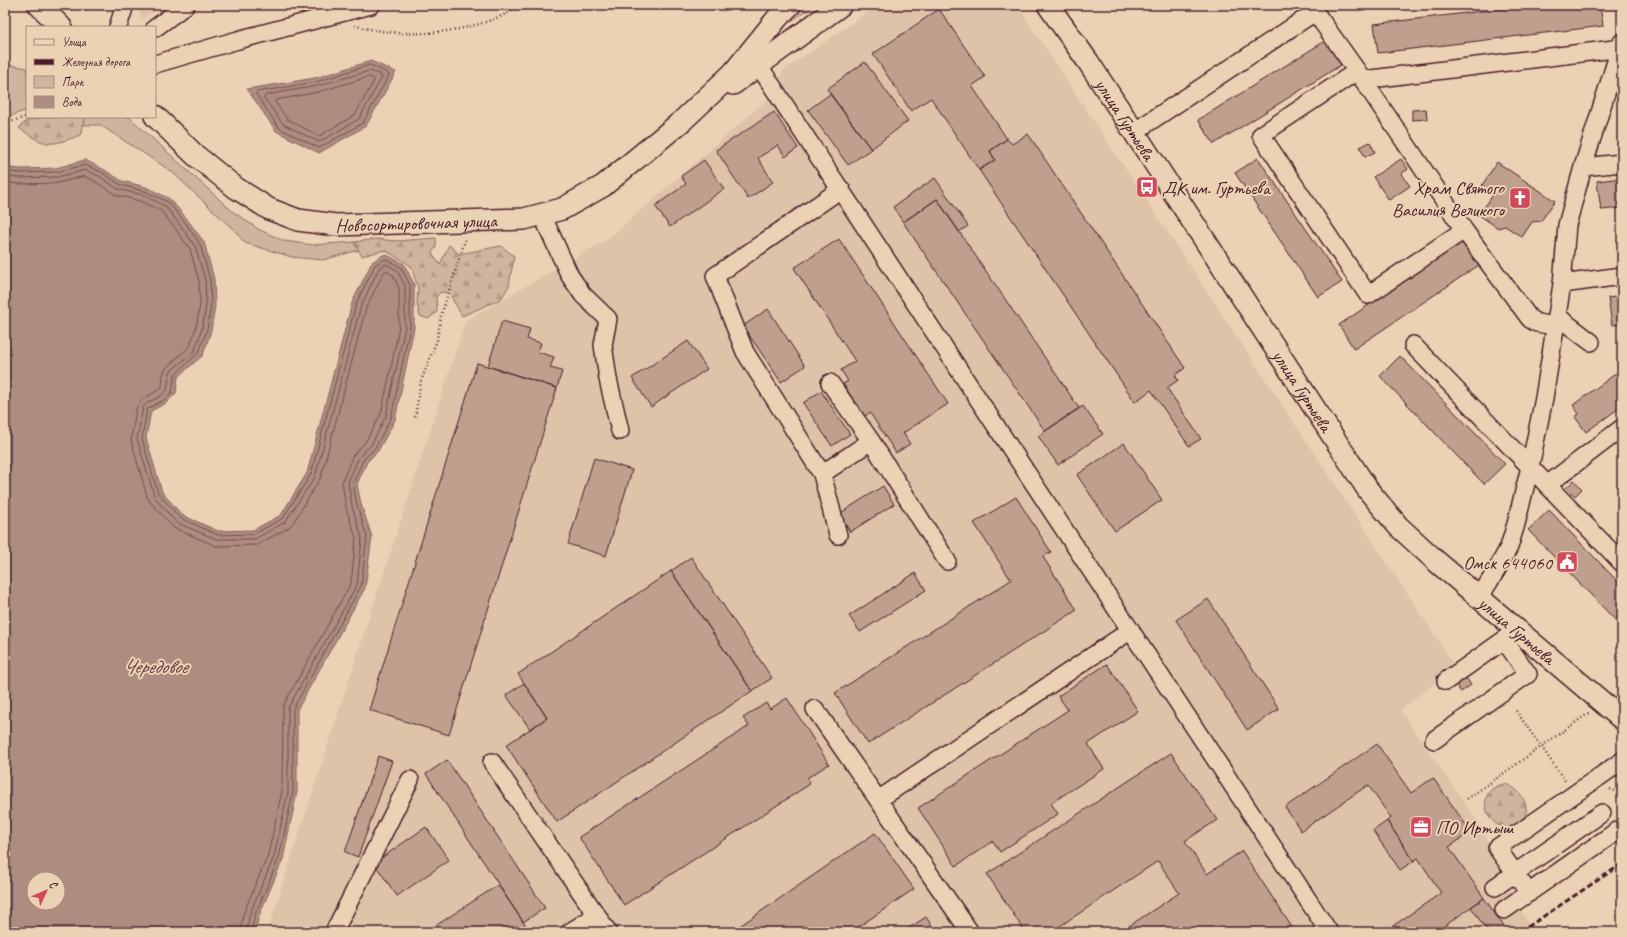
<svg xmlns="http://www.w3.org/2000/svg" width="1627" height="937" font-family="Caveat,sans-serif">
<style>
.built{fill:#dec3a9}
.green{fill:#d1b49e;stroke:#8e6a64}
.forest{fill:url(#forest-firs);stroke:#8e6a64}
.water{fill:#ae8d80;stroke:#86615e;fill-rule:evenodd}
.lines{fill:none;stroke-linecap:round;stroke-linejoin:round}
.shore{stroke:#724b4d;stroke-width:1}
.building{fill:#bfa08e;stroke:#4a1f2b}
.minor-casing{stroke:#4a1f2b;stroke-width:20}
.major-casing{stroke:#4a1f2b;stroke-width:24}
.path{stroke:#4a1f2b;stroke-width:2.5;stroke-dasharray:1 3;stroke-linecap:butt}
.minor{stroke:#ecd2b4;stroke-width:17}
.major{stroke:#ecd2b4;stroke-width:21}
.rail{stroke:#4a1f2b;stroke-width:3;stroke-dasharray:6 3;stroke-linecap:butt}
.labels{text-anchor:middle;stroke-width:4;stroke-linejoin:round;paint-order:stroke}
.street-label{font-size:19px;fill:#4a1f2b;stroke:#ecd2b4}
.poi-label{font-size:19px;fill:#4a1f2b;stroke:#ecd2b4;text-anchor:start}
.water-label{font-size:20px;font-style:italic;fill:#633a40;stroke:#ecd2b4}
</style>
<defs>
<pattern id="forest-firs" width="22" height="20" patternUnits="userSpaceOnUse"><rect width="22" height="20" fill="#d1b49e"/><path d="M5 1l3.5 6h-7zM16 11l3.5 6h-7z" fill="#b59a88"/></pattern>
</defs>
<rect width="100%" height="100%" fill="#ecd2b4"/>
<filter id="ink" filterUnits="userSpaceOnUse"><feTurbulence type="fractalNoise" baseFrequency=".025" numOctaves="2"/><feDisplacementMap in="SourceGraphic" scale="8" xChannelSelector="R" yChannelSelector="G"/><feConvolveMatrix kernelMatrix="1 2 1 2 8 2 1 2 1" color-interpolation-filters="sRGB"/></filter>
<g filter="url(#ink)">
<path class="built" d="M137,5H168L141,19Z
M878,5H1017L1456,667L1400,710L1481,826L1532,932H267L466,320L608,239L768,99L784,70Z"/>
<path class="green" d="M796,5H815L784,26Z
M5,64L27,68V110L5,118Z
M87,117H129L232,211L258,229L284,241L313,245L354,242L359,250L323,260L292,257L245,243L235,231L171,171L100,125H82Z"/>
<path class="forest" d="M45,117H87L82,125L81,135C50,146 47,148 19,128L26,121Z
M436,238V247L432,253L440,265L449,245L459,254L501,246L514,256L509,286L501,299L462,316L449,293L441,292L436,297L437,312L428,319L420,316L417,304L418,288L411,266L385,250L362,256L354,242L375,239L396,241Z
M1505,784C1520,787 1535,810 1520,822C1493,844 1466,790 1505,784Z"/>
<path class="water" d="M371,61L396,72L366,126L319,153L276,131L247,89L315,78Z
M85,160L103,169L122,181L146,187L170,199L187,219L204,242L214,279L215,306L211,331L203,355L178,377L176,393L166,403L151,411L146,438L162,492L182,515L218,531L253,530L281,515L307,473L352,303L372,262L385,254L404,264L414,284V328L395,420L378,451L367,462L357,484L361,504L372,537L365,588L297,710V792L283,859L259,916L255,932H5V167L19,169L56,168ZM34,879H58V903H34Z"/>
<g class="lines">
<path class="shore" d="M370,65L388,73L389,75L363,123L319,148L279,128L256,94L257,92L316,82Z
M370,71L381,75L382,77L359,119L319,142L283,124L264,98L266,95L317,86Z
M369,77L373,78L374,81L355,115L319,136L287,119L275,102L276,100L318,92Z
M5,171L19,173L57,172L85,165L101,172L121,185L144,191L168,202L184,221L200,244L210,280L211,306L207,330L199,352L175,375L172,392L164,400L147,409L142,439L158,493L180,518L218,535L254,534L283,518L311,474L356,304L375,265L385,259L401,267L410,285V327L391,418L375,448L363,460L353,483L357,505L367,537L361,586L293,709V792L279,858L255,915L251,932
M5,176L18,178L57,177L85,170L99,176L118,189L143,195L165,206L180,225L195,246L205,280L206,306L202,329L195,350L170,372L167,390L161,396L147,403L143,407L137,439L155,498L177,523L216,539H255L285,522L315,477L361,306L379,268L386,264L397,270L405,286V327L386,416L371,445L359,457L348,482L352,506L362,538L357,585L288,708V792L274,857L250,913L246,932
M5,182L19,184L58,183L84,176L96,182L116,195L140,201L161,211L175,228L190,249L199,281L200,305L196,327L190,346L166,368L163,374L162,387L157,391L141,400L136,409L131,440L147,496L150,502L174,528L216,546L257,545L288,528L293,523L321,477L366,308L384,272L386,271L393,275L399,288V326L391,368L381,414L366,441L353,455L342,482L346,508L356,538L351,583L283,706L282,791L268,855L244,912L240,932"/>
</g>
<path class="building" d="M1533,5H1600L1603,26L1378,53L1374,24Z
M939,9L985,77L972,86L1007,139L990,151L995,160L979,170L931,98L911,111L873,54Z
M1325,41L1341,65L1214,144L1198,120Z
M865,62L908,121L871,149L827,89Z
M830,94L871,149L848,165L808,110Z
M1426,109L1427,119L1412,120V110Z
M774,112L798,148L785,157L778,145L758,158L773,182L748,199L716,150Z
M1028,134L1185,368L1175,375L1178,380L1167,388L1201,439L1189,446L1151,390L1135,402L979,170L995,160L990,151L1007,139L1012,144Z
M1370,142L1375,152L1365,157L1360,147Z
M1258,158L1342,282L1318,297L1235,173Z
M1401,159L1408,169L1401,174L1410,186L1389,200L1373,177Z
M704,160L724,189L670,227L655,206L686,184L681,176Z
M1497,162L1555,201L1541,221L1532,222L1522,237L1505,226L1498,228L1479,215L1493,195L1481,187Z
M935,178L968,226L959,232L937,199L903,222L893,207Z
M1622,178V208L1601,210L1597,181Z
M937,199L1079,408L1045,431L903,222Z
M839,239L948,404L903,433L910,444L896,453L870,413L864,416L843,384L848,381L841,370L855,361L794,268Z
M1463,241L1479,265L1354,349L1339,325Z
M1622,296V324L1612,325L1608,298Z
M768,309L805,366L781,382L743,326Z
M502,321L530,329L527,339L541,343L538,352L554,357L550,368L562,371L557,388L488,366Z
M688,341L707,369L651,407L632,378Z
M1400,356L1505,464L1484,484L1380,376Z
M477,363L557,388L449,735L369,710Z
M1622,369V406L1586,432L1575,417L1579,414L1573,405Z
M821,391L850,434L832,446L803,403Z
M1083,406L1103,434L1058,465L1038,436Z
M1124,443L1162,500L1115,531L1077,475Z
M594,458L632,470L606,556L568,544Z
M1574,480L1582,489L1575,496L1566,488Z
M883,486L894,504L850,532L839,514Z
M1016,497L1051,552L1043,557L1077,610L868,744L835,693L1011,580L974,523Z
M1549,510L1622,586V627L1528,530Z
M691,557L772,678L752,691L671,571Z
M671,571L752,691L557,822L506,745L547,718L518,674Z
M915,573L926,590L860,632L849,616Z
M1208,599L1279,709L1247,730L1176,620Z
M1107,664L1138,711L1088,744L1104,769L1051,803L1058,814L1000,852L993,841L956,866L918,808L1068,710L1058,696Z
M1464,675L1471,685L1461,692L1454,682Z
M524,683L547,718L530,729L506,695Z
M787,698L829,764L807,778L810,784L624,905L579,837L749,726L743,718L766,703L770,709Z
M1377,744L1411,793L1433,778L1471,832L1449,847L1484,898L1436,932H1384L1441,893L1418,858L1414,861L1387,821L1391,818L1368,785L1301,831L1285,807Z
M1171,753L1217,820L1185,841L1207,874L1242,851L1295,932H1120L1179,893L1158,861L1051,932H1025L987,874Z
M378,756L392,761L358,857L345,852Z
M447,760L545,908L523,922L426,774Z
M1387,821L1414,861L1400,870L1373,831Z
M426,827L449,860L397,896L374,863Z
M875,833L914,889L851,932H731Z
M498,885L528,929L523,932H426Z
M1484,898L1508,932H1488L1471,907Z
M926,917L936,932H903Z"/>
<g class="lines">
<g class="minor-casing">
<path id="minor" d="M1310,5L1357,71L1464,230L1530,319L1537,323L1555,326
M118,27L125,5
M155,28L186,5
M155,64L238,40L371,5
M759,66L1329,932
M1357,71L1261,135L1368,295L1464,230
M1363,80L1622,48
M1134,132L1315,12
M1583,167L1622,163
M841,189L715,276L745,352L822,474L871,441L947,561
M542,215L570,276L583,295L608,319L603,345L608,379L620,431
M1562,284L1622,276
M1557,316L1591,342
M1413,345L1622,563
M830,383L871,441
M822,474L838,535
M1547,485L1622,428
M1479,598L1496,571L1509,547L1516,524L1530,467L1544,398L1562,284L1567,225L1583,167L1622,42
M1446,681L1504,640L1511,633
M815,709L970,932
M1434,740L1528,674L1504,640
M492,762L608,932
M878,800L1131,630
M1495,887L1602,813
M1529,893L1497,848L1622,761
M1504,910L1617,831
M334,932L410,780
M570,932L597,915"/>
</g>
<g class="major-casing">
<g id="major">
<path d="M39,5L61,27"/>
<path id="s1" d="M1048,5L1089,63L1368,490L1398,526L1436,561L1622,719"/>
<path d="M733,84L841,5"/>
<path id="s2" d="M155,116L195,155L236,188L269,209L298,220L336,225L524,219L562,209L603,186L682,121L733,73L779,16L790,5"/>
</g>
</g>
<path class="path" d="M355,25C361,28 369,29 376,30C422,39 483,30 522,5
M5,124L27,116
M415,417L421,381L437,340L441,316L466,237
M1516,711L1566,782
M1610,789L1622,794
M1467,799L1589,713"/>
<use href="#minor" class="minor"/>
<use href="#major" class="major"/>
<path class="rail" d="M1520,932L1622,864"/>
</g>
</g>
<defs>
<g id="bus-square" transform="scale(1.15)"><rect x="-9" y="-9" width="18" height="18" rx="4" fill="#d1495b" stroke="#ecd2b4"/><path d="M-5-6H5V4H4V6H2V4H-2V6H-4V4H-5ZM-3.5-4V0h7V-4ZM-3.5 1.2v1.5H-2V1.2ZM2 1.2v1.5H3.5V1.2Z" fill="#fff"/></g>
<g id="church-square" transform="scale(1.15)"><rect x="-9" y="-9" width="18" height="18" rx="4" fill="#d1495b" stroke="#ecd2b4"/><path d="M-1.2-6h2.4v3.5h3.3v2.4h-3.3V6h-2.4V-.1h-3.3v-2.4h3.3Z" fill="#fff"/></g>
<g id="civic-square" transform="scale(1.15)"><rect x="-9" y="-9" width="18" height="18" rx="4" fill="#d1495b" stroke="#ecd2b4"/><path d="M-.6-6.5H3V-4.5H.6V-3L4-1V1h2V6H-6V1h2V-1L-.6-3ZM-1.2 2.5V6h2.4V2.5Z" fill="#fff"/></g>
<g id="office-square" transform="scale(1.15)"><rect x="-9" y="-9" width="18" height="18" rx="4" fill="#d1495b" stroke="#ecd2b4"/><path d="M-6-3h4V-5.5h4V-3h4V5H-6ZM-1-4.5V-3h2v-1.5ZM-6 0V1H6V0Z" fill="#fff"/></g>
</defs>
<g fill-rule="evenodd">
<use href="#bus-square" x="1147" y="187"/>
<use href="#church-square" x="1520" y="198"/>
<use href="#civic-square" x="1567" y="562"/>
<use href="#office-square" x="1421" y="827"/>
</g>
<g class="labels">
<g class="street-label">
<text dy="7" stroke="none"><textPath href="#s1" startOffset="138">улица Гуртьева</textPath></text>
<text dy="7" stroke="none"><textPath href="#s2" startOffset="297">Новосортировочная улица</textPath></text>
<text dy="7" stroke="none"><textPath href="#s1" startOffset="462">улица Гуртьева</textPath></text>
<text dy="7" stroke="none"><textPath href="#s1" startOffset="786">улица Гуртьева</textPath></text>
</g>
<g class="poi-label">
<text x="1162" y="194">ДК им. Гуртьева</text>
<text x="1504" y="194" text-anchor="end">Храм Святого<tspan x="1504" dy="22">Василия Великого</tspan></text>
<text x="1552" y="569" text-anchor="end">Омск 644060</text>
<text x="1436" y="834">ПО Иртыш</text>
</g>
<g class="water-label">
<text x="155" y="673">Чередовое</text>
</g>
</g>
<rect width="1627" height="937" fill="none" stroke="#ecd2b4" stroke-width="20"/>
<rect x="10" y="10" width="1607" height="917" fill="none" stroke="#4a1f2b" stroke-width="1.5" filter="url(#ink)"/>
<rect x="26" y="26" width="130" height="92" fill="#ecd2b4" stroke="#ab8a7d"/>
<rect x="34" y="39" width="20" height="6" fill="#ecd2b4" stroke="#ab8a7d"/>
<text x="62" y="46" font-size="12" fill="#4a1f2b">Улица</text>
<rect x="34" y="59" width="20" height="6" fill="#4a1f2b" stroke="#ab8a7d"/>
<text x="62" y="66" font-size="12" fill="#4a1f2b">Железная дорога</text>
<rect x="34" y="76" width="20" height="12" fill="#d1b49e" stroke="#ab8a7d"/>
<text x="62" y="86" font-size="12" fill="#4a1f2b">Парк</text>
<rect x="34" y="96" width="20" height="12" fill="#ae8d80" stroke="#ab8a7d"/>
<text x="62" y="106" font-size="12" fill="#4a1f2b">Вода</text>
<g transform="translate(46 891) rotate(46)"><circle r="19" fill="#ecd2b4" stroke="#ab8a7d"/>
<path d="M0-3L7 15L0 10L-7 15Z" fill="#d1495b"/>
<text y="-6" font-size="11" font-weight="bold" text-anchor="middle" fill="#4a1f2b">С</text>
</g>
</svg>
